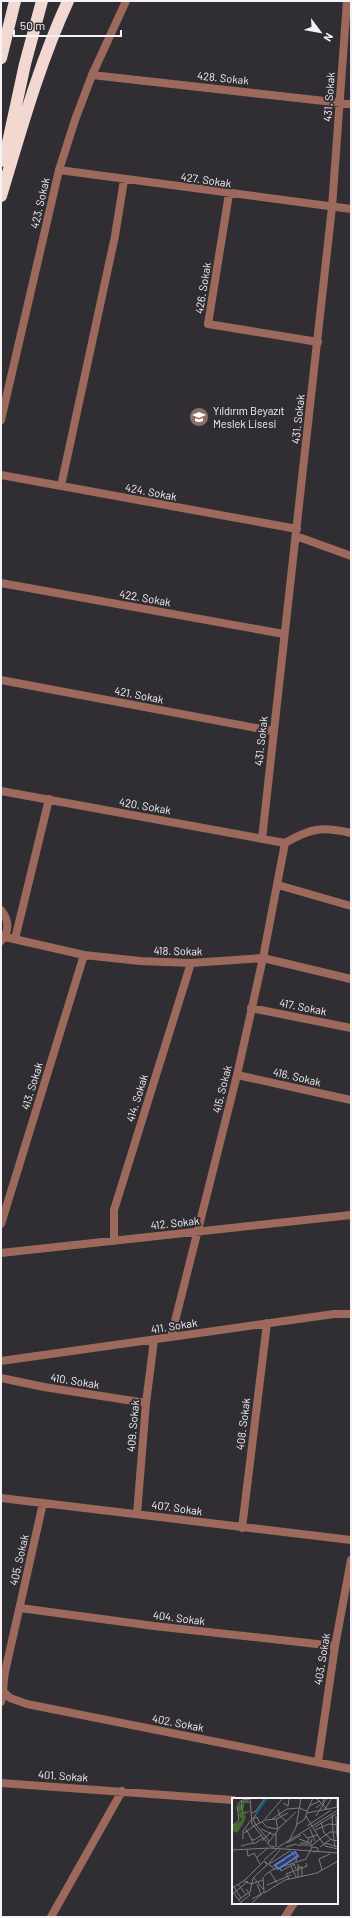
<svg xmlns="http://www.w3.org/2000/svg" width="352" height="1918" font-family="Barlow,sans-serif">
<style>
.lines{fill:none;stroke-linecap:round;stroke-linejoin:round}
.minor{stroke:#9d695d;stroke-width:8}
.motorway{stroke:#f3d8d1;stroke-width:12}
.labels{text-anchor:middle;stroke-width:4;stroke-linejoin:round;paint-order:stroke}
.street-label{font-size:11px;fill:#f4f2f5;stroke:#302e33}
.poi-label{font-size:11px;fill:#f4f2f5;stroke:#302e33;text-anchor:start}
.inset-river{fill:none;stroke:#006c8c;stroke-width:2}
.inset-road{fill:none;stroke:#7e7c81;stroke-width:1}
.view{fill:#5377df;fill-opacity:0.15;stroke:#5377df;stroke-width:2}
.inset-edge{fill:none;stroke:#f4f2f5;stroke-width:2}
</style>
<rect width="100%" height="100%" fill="#302e33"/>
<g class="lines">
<path class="minor" d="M92,75L351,104
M59,170L351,209
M229,194L208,324L318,342
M1,420L59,170L75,120L92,75L126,1
M1,475L297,529
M61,486L115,236L124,180
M296,536L351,556
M1,583L284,634
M1,680L272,731
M1,791L285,843
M262,839L332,207L347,1
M285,843C311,828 322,826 351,833
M278,885L351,906
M1,910C9,920 10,931 1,941
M5,937L84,955L140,961L191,963L263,958L351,979
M15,939L49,799
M251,1008L351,1028
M237,1075L351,1100
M1,1224L84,955
M114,1241V1210L191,963
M1,1253L351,1215
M171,1337L237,1075L263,958L285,843
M1,1361L334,1314H351
M1,1378L44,1387L146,1403
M1,1498L351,1540
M137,1514L146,1403L154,1340
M242,1528L267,1323
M20,1608L154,1626L335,1646
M4,1692L10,1698L27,1704L351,1769
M1,1702C4,1692 3,1683 5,1672L43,1503
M318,1762L335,1646L351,1560
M1,1783L233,1800
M51,1917L122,1791
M285,1917L294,1903"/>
<path class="motorway" d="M1,58L15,1
M4,161L25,64L42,1
M1,196C21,130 39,64 68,1"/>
</g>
<defs>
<g id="school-disc" transform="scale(1)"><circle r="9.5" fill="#8d6e63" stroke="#302e33"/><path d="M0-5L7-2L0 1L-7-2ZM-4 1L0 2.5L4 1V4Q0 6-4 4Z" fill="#fff"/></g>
</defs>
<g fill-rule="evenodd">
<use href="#school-disc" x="199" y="417"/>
</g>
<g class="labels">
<g class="street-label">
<text transform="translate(223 78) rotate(6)" y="4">428. Sokak</text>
<text transform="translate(329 97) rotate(-86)" y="4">431. Sokak</text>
<text transform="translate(206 180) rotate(8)" y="4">427. Sokak</text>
<text transform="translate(40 203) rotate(-77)" y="4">423. Sokak</text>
<text transform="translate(203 288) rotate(-81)" y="4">426. Sokak</text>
<text transform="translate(298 419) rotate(-84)" y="4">431. Sokak</text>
<text transform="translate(151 492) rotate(11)" y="4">424. Sokak</text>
<text transform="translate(145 598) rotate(10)" y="4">422. Sokak</text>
<text transform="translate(139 695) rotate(11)" y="4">421. Sokak</text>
<text transform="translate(261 741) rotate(-84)" y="4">431. Sokak</text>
<text transform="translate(145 806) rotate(10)" y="4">420. Sokak</text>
<text transform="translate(178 951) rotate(1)" y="4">418. Sokak</text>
<text transform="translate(303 1007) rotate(11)" y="4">417. Sokak</text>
<text transform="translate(297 1077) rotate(13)" y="4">416. Sokak</text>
<text transform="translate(32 1086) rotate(-73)" y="4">413. Sokak</text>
<text transform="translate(222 1089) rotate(-76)" y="4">415. Sokak</text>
<text transform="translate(137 1098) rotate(-73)" y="4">414. Sokak</text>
<text transform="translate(175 1223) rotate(-6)" y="4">412. Sokak</text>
<text transform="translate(174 1326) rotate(-9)" y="4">411. Sokak</text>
<text transform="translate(75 1381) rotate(9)" y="4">410. Sokak</text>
<text transform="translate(243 1424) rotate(-83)" y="4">408. Sokak</text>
<text transform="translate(133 1426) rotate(-85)" y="4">409. Sokak</text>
<text transform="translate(177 1508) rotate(8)" y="4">407. Sokak</text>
<text transform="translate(19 1560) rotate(-77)" y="4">405. Sokak</text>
<text transform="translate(179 1618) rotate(7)" y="4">404. Sokak</text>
<text transform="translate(322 1659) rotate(-81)" y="4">403. Sokak</text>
<text transform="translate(178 1723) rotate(11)" y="4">402. Sokak</text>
<text transform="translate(63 1776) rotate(4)" y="4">401. Sokak</text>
</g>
<g class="poi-label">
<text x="213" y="415">Yıldırım Beyazıt<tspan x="213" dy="13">Meslek Lisesi</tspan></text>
</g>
</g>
<g transform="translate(232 1798)">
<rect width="106" height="106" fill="#302e33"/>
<path d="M16,2L18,5H12V9L8,14L19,13L11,17L14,18L11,26L5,35L0,32V28L10,22L6,16H8L5,10L7,6L11,8L9,3Z" fill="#436b32"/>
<path class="inset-river" d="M24,16L35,0"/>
<path class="inset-road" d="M18,0L20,26L38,48L43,49M84,0L95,11M101,0L105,1V9M9,3L11,15M51,5L56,8L57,1M5,7L10,2L18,1M77,8L88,3M84,10L96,0M46,11L48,18L54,23M93,11L100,0M75,13L81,0M20,15L24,13L33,0M75,15L106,9M100,17L101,34M74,18L88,41L78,49M84,18L92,5L91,0M104,18L105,39M20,21L25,19L28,25M33,21L51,0M40,21L55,11L67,10M44,21L56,15M30,24L35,29L45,31M89,24L92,35L100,42L106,43M24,27L37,43M24,27L21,21L24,16M64,27L73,21L75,13L67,10M0,28L7,22L5,8M22,28L33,22L44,21L46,32L36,45M75,28L99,12M83,29L106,15M14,31L22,46L31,40M29,31L42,37M46,31L64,14M78,31L83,43M83,32L97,26L106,27M101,34L103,49M12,35L22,28M71,35L75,40L86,37M11,41V33L19,22M19,41L22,42L30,37M67,41L76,44L77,40M88,41L93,48L106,51M88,41L98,34H106M30,43L39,34M57,43L64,29L69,0M55,45L69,37M68,45H79L80,41M93,45L106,49M67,47H80M9,48L21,45M44,49V35M54,49L64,46L67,48M88,49L99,41M0,52L38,50L106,55M15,52L16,58L23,55M59,53L65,62L63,63M22,55L28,66M24,60L36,50M32,62L48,48L106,12M32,63L43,71M37,65L48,52M37,66L58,53M66,66V79M41,68L53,62M59,68L64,79M66,69H70V78M48,70L49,73L62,66L64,71M90,72L87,61L98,56M38,74L45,85M32,78L40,72L74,61L80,49L86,50V53L81,54M22,80L31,91M57,81L54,76L75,68L74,65M12,83L19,86L31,82M6,86L14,97M35,87L59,77M2,89L9,100M0,90L13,82L32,63M0,93L10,106M2,95L16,83M32,95L53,82L85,75L106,63M20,101L29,96L25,86M6,102L18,94L21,80L35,67L33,64M9,104L18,97L14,91M19,106L32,94L31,79"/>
<path class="view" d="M63,54L66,58L46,71L43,67Z"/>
<rect width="106" height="106" class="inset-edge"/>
</g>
<rect width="352" height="1918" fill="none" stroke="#f4f2f5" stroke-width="4"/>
<g transform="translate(320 32) rotate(122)" stroke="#302e33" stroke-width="3" paint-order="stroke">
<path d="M0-3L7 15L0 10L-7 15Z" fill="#f4f2f5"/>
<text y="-6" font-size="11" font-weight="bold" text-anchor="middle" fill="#f4f2f5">N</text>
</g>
<path d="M14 30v6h107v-6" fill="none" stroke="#f4f2f5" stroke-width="2"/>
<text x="20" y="30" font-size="12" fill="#f4f2f5" stroke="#302e33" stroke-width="3" paint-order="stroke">50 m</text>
</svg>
